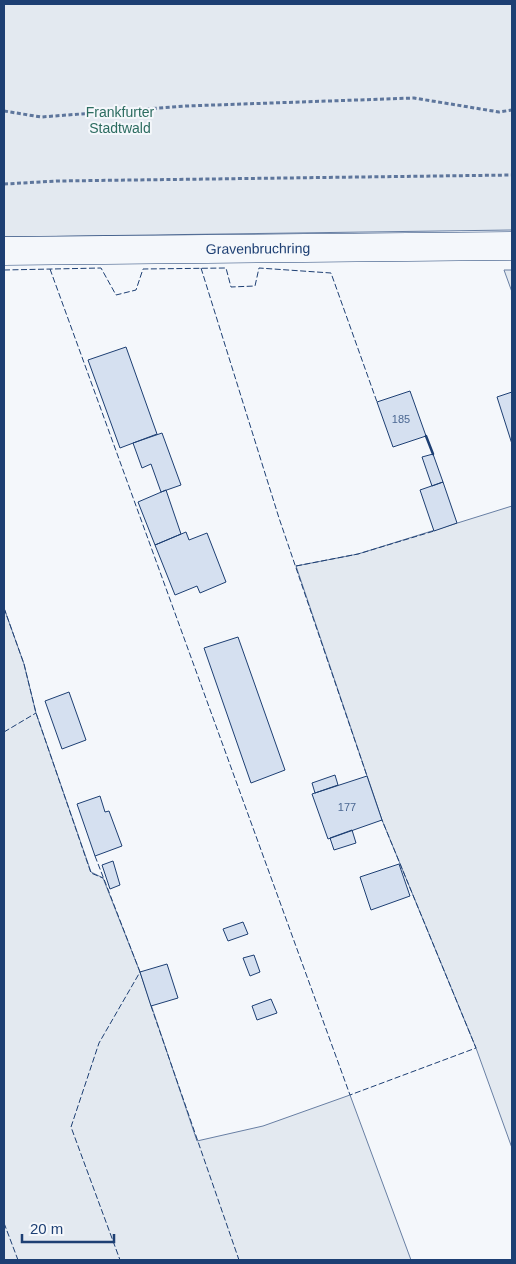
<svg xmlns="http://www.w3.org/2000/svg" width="516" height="1264" font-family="Arial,sans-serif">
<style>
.green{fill:#e3e9f0;stroke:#687fa3}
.building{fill:#d5e0f0;stroke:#1d3f73}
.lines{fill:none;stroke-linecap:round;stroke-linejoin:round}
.secondary-casing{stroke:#1d3f73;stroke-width:29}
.path{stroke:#5e769c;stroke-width:3;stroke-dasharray:4 2.5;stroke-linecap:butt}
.secondary{stroke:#f4f7fb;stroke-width:28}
.fence{stroke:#1d3f73;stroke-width:1;stroke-dasharray:6 2.5;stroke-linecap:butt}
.wall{stroke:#1d3f73;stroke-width:2.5}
.labels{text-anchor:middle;stroke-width:4;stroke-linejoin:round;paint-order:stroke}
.number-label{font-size:11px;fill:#4b6792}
.park-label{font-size:14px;fill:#2c6c60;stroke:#f4f7fb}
.street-label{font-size:14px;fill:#1d3f73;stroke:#f4f7fb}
</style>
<rect width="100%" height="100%" fill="#f4f7fb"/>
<path class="green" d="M4,4H512V230L4,237Z
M504,270H512V292Z
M512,506V1148L476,1048L382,820L296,566L358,554Z
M4,608L24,664L36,713L91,872L103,878L140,972L197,1141L263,1126L350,1095L411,1260H4Z"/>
<path class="building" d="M126,347L157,434L120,448L88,360Z
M410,391L426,436L393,447L377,402Z
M512,392V444L497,397Z
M162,433L181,485L161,492L151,464L142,468L133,443Z
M433,454L443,482L432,486L422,457Z
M443,482L457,523L434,531L420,490Z
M166,490L181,534L155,545L138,502Z
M186,532L189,540L207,533L226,582L200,593L197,586L175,595L155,545Z
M238,637L285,770L251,783L204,648Z
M69,692L86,740L62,749L45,701Z
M335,775L338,785L315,793L312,783Z
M367,776L382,820L328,839L312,794Z
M100,796L105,812L109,811L122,846L95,856L77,804Z
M352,830L356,843L334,850L330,838Z
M113,861L120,885L110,889L102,865Z
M399,864L410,896L371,910L360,877Z
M243,922L248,934L228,941L223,929Z
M254,955L260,972L250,976L243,958Z
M167,964L178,998L151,1006L140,972Z
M271,999L277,1013L257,1020L252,1006Z"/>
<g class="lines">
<g class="secondary-casing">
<g id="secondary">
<path id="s1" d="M4,251L512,246"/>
</g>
</g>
<path class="path" d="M4,111L41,117L186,106L414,98L499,112L512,110
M4,184L58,181L512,175"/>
<use href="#secondary" class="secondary"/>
<path class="fence" d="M201,268L279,518L367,776
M50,269L350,1095L476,1048L382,820
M4,270L101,268L116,295L136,290L143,269L226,268L231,287L255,286L259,268L331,273L377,402
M296,566L358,554L434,531
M4,608L24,664L36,713L91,873L103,878
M4,732L36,713
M95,856L140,972L99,1043L71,1127L120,1260
M151,1006L239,1260
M4,1223L18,1260"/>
<path class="wall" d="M426,436L433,454"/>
</g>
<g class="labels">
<g class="number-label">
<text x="401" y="423">185</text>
<text x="347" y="811">177</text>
</g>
<g class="park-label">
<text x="120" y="117">Frankfurter<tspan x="120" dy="16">Stadtwald</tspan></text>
</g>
<g class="street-label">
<text dy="5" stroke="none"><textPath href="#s1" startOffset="254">Gravenbruchring</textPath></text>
</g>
</g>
<rect width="516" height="1264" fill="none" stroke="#1d3f73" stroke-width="10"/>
<path d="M22 1234v8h92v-8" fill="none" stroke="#1d3f73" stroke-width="2.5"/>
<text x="30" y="1234" font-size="15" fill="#1d3f73" stroke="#f4f7fb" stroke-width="4" paint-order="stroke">20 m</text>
</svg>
